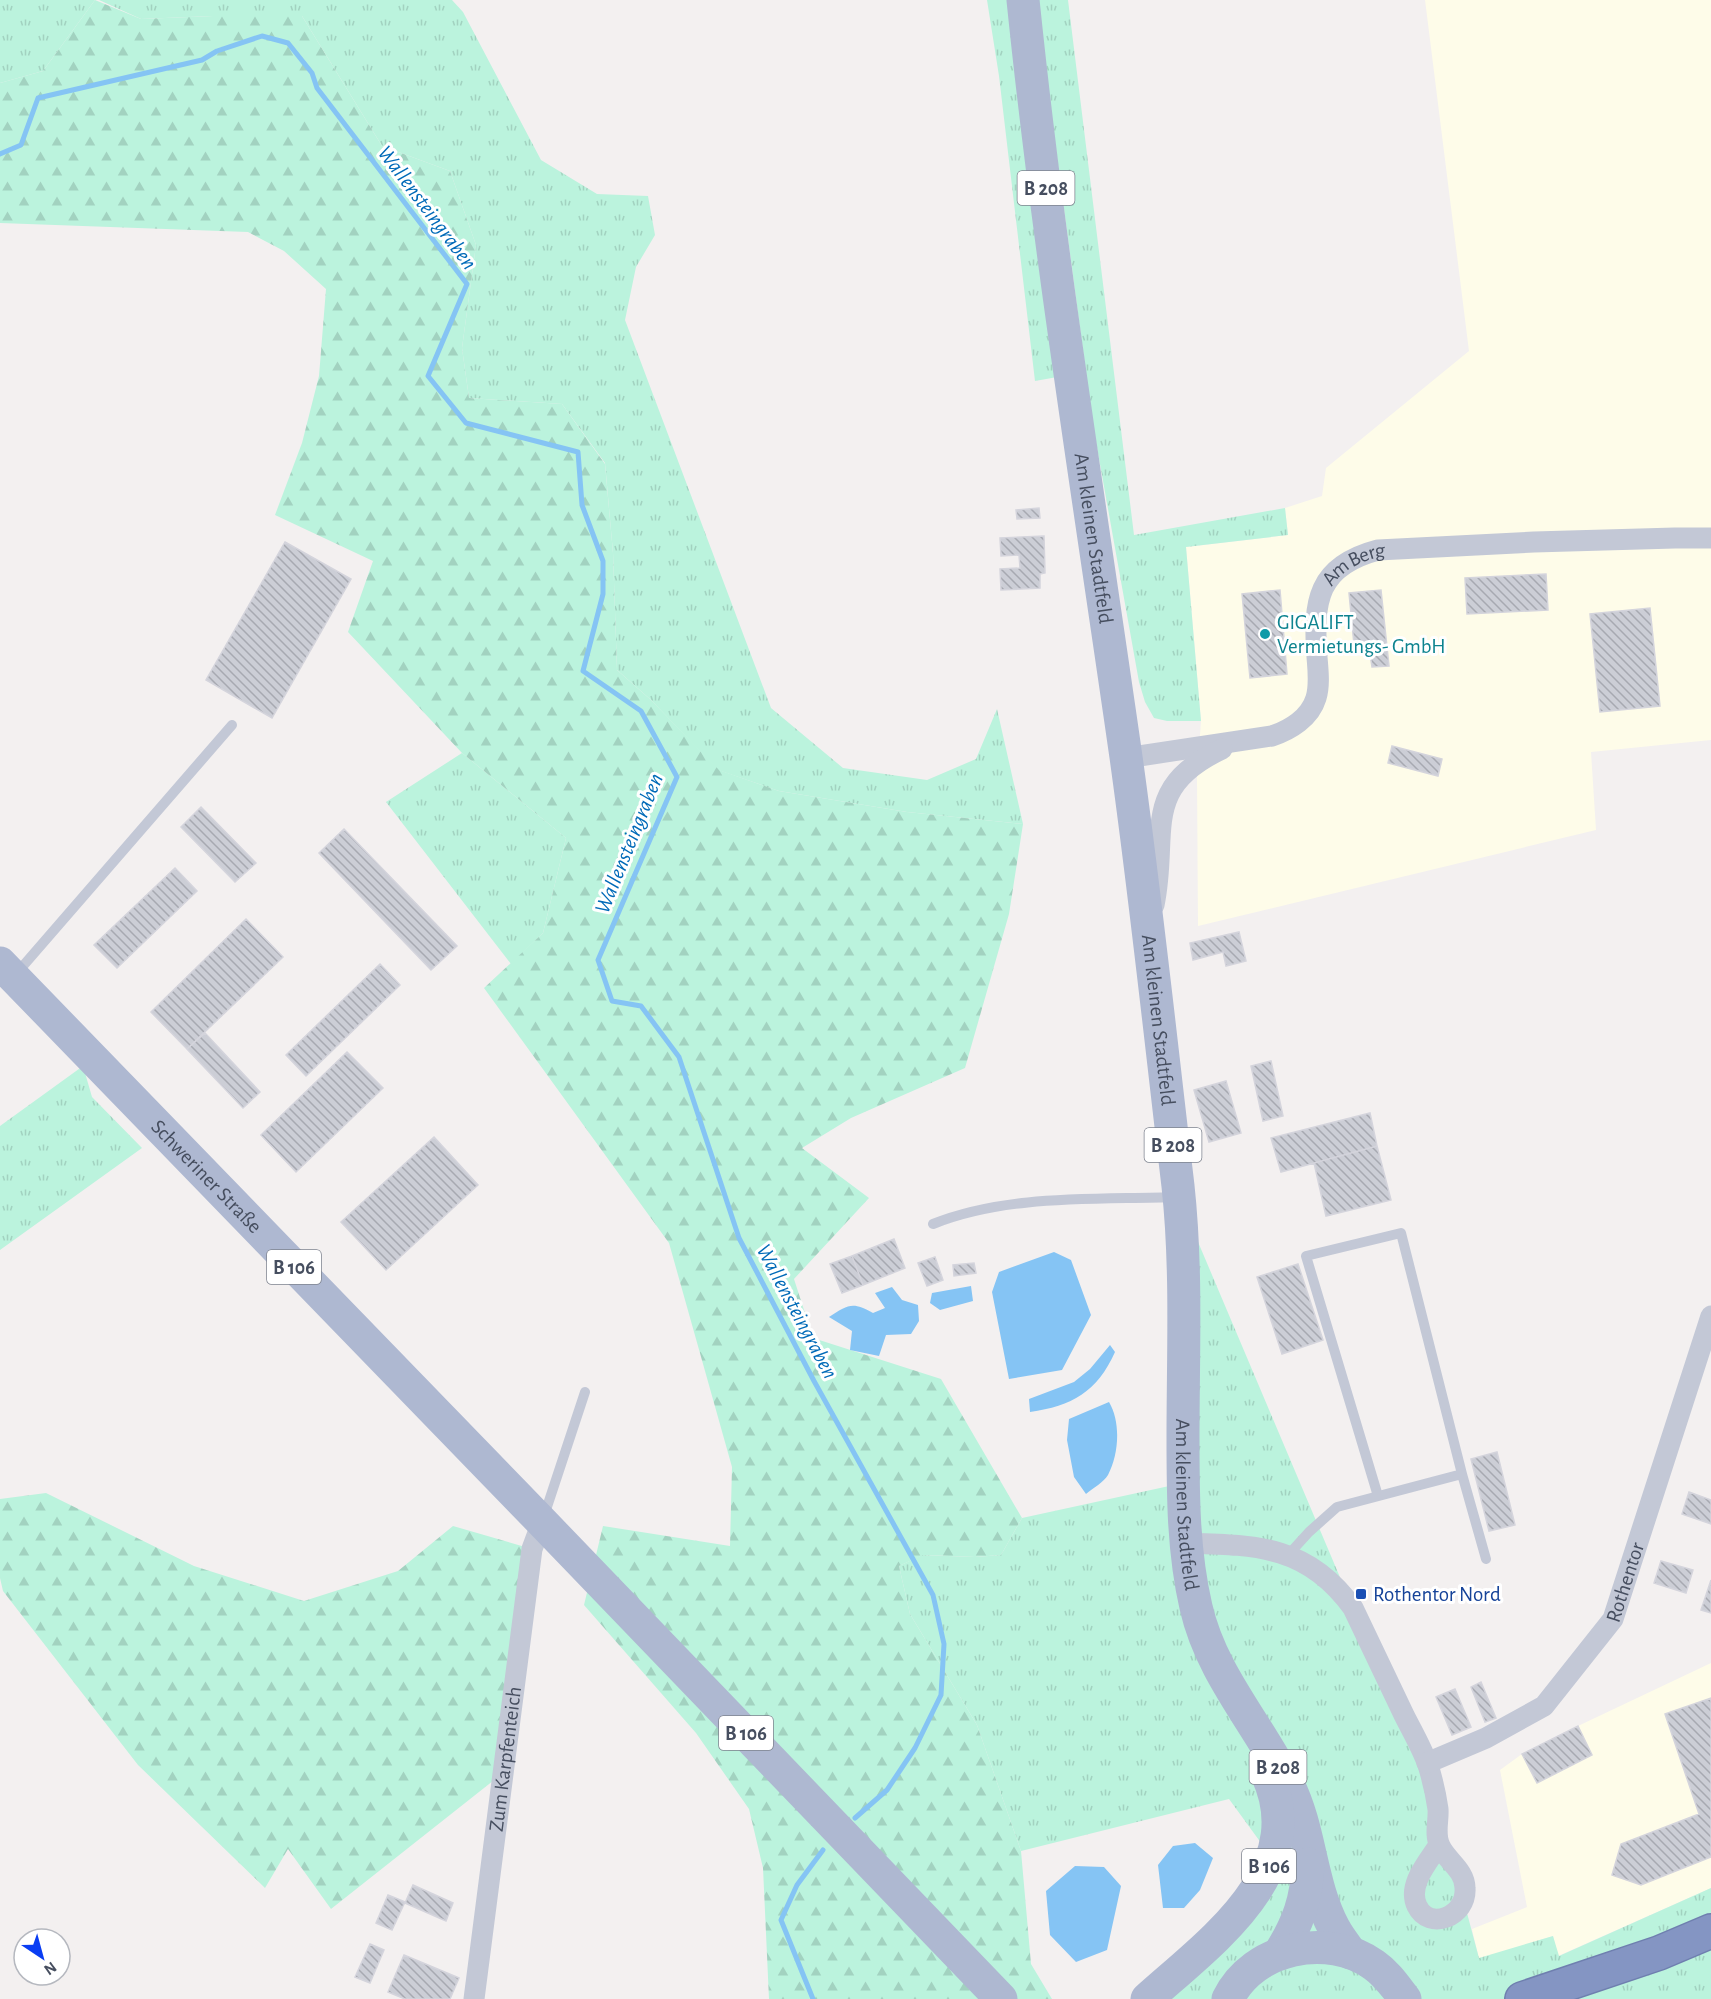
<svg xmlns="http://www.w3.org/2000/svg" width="1711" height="1999" font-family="'Alegreya Sans',sans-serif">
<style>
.commercial{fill:#fefce9}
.grass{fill:url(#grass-tufts)}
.forest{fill:url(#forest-firs)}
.water{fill:#85c4f4}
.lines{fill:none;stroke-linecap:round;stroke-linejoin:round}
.stream{stroke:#85c4f4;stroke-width:5}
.building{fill:url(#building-back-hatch);stroke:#d4d4dc;stroke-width:1.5}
.highway-casing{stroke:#6f7faf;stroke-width:36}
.lane{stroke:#c3c8d6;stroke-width:10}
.street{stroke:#c3c8d6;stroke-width:21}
.primary{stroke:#aeb8d1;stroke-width:33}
.highway{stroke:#8495c3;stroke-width:33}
.culture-dot{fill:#0f9aa8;stroke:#fff;stroke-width:2}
.transit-dot{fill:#1a4fb4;stroke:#fff;stroke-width:2}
.labels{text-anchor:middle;stroke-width:6;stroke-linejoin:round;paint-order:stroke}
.shield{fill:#fff;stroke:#7e838f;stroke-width:1.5}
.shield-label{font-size:20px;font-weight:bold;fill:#464e5f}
.street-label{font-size:21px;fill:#464e5f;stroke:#fff}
.culture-label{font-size:21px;fill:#0d838f;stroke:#fff;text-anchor:start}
.transit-label{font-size:21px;fill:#164399;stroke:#fff;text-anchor:start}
.water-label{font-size:22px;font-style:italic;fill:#006ab8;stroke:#fff}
</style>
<defs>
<pattern id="grass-tufts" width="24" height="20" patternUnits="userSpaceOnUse" patternTransform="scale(1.5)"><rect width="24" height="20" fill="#bbf3dd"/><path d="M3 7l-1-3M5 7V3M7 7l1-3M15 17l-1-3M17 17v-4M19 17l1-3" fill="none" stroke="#a2d2c0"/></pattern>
<pattern id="forest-firs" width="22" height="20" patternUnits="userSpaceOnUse" patternTransform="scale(1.5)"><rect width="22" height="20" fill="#bbf3dd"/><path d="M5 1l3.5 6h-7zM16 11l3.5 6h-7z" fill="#a2d2c0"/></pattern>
<pattern id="building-back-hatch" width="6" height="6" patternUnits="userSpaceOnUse" patternTransform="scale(1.5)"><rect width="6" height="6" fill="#ccced6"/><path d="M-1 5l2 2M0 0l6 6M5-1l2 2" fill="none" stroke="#a7a9b1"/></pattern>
</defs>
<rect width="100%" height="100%" fill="#f3f0f0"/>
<path class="commercial" d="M1425,0H1711V740L1591,752L1596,830L1198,926L1197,777L1201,721L1186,547L1288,535L1285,508L1322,496L1326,468L1469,351Z
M1711,1663V1888L1558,1956L1553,1936L1479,1959L1472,1929L1527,1907L1500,1770L1522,1754L1537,1783L1591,1755L1578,1726Z"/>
<path class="grass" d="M0,0H95L43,71L0,83Z
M99,0H452L463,12L541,160L597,194L648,196L655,235L636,267L625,320L771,708L843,768L927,780L976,759L997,709L1023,824L907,812L779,791L718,770L651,700L617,670L613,553L605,463L562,404L469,398L462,348L476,245L450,171L382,146L302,16H213L141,19Z
M987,0H1019L1063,376L1035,381L999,76Z
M1036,0H1068L1134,535L1285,508L1288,535L1186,547L1201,721H1167L1154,718L1145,702L1139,682L1093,425Z
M462,753L566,838L543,933L511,964L386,802Z
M83,1066L92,1097L142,1148L0,1250V1126Z
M1179,1197L1353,1608L1427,1763L1479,1958L1553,1936L1559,1956L1711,1888V1999H1147L1272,1858L1229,1799L1021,1851L977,1725L910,1614L899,1566L922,1555L975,1557L1001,1555L1022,1518L1183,1483Z"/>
<path class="forest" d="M95,0L141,19L213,16H302L382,146L450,171L476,245L462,348L469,398L562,404L605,464L613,553L617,670L651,700L719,770L779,791L907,812L1023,824L1009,914L965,1068L851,1118L802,1148L869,1198L794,1279L813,1338L941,1379L1022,1518L1001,1555L975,1557L923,1555L899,1566L910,1614L977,1725L1021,1851L1031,1964L1052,1999H769L763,1868L749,1809L696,1733L584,1605L603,1526L730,1546L732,1467L669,1243L484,988L543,933L566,838L462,753L348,632L373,561L275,515L302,443L319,376L326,289L284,251L248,232L0,223V83L43,71Z
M46,1493L194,1566L304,1601L398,1571L453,1526L532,1549L503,1773L331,1909L288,1849L265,1888L138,1765L3,1591L0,1578V1499Z"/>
<path class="water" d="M1054,1252L1071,1260L1091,1315L1062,1370L1009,1379L992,1292L999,1272Z
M971,1286L973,1301L940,1310L930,1303L932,1293Z
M892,1287L902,1300L918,1305L919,1321L911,1334L886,1335L879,1356L850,1350L852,1331L829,1317C848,1305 852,1301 873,1313L885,1308L875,1293Z
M1110,1345L1115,1352C1097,1392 1072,1406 1030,1412L1029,1399L1074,1382L1090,1369Z
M1109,1402C1121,1422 1119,1454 1108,1475C1104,1482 1093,1488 1086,1494L1074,1477L1067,1440L1069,1419Z
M1195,1843L1213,1858L1200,1890L1184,1908H1163L1158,1865L1173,1846Z
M1075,1866L1104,1867L1121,1886L1107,1950L1076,1962L1050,1935L1046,1891Z"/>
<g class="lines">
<path class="stream" d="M0,154L21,145L38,98L202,60L217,51L262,36L288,43L312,73L317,88L467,284L428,376L466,423L578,452L582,505L603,561V594L583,671L641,711L677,777L598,960L612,1001L641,1006L679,1057L739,1238L814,1381L933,1595L944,1644L941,1695L915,1748L887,1790L855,1818
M813,1999L781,1920L797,1885L823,1850"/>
</g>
<path class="building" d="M1039,508L1040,518L1017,519L1016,510Z
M1044,536L1045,573L1040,574V588L1001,590L1000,569L1020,568L1019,555L1001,556L1000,538Z
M285,542L351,579L272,718L206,680Z
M1546,574L1548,610L1467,614L1465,578Z
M1280,590L1287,674L1250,678L1242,594Z
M1381,590L1389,666L1372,667L1370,654L1355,655L1349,593Z
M1650,608L1660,706L1600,712L1590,614Z
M1392,746L1442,759L1438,776L1388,763Z
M201,807L256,863L235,882L181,827Z
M344,829L457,946L431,970L319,853Z
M175,868L197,891L117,968L94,945Z
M246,919L283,957L187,1049L151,1012Z
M1239,932L1246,961L1226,966L1223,952L1193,960L1190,943Z
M380,964L400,985L306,1076L286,1055Z
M205,1033L260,1092L243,1108L187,1049Z
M347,1052L383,1088L296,1172L261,1135Z
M1271,1061L1283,1116L1263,1121L1251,1066Z
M1226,1081L1241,1133L1209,1142L1194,1090Z
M1370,1113L1377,1146L1281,1172L1271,1138Z
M434,1137L478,1185L386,1270L341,1222Z
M1377,1146L1391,1200L1326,1216L1314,1163Z
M894,1239L905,1268L863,1285L852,1256Z
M852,1256L863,1285L842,1293L830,1264Z
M935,1257L943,1280L927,1286L918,1263Z
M974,1263L976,1273L954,1276L953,1265Z
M1298,1264L1323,1340L1282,1354L1257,1277Z
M1497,1452L1515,1525L1489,1531L1471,1459Z
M1689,1492L1711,1500V1524L1682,1514Z
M1661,1561L1693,1570L1686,1593L1654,1583Z
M1711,1580V1613L1701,1610Z
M1481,1682L1496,1718L1485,1722L1471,1687Z
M1455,1689L1471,1727L1452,1735L1436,1697Z
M1711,1698V1857L1641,1885L1612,1875L1621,1844L1699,1814L1665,1714Z
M1578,1726L1592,1755L1537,1783L1522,1754Z
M413,1885L453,1903L446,1921L405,1903Z
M388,1895L405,1902L392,1930L376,1923Z
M370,1944L384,1950L370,1983L355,1977Z
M404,1955L459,1978L450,1999H405L388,1992Z"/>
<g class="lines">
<g class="highway-casing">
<path id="highway" d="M1522,1999L1659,1953L1711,1931"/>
</g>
<path class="lane" d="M16,974L232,725
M933,1224C1008,1194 1096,1200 1176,1197
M1378,1496L1306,1256L1401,1233L1462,1474
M544,1516L585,1392
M1289,1554L1309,1532L1337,1507L1462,1474L1486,1559"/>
<g class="street">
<path id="s1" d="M1126,758L1272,736C1290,730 1310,718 1316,698C1320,685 1318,670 1317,657C1313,601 1317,566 1378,550L1534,542L1675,538H1711"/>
<path d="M1154,905C1169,833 1139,788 1222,749"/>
<path d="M1185,1543C1256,1545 1308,1545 1353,1608C1370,1643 1387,1679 1404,1715C1412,1731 1422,1748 1428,1765C1432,1778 1436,1795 1438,1809C1439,1821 1434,1834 1440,1846C1446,1860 1465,1870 1465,1888C1467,1917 1429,1931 1417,1906C1407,1885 1428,1862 1439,1845"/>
<path id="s2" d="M1427,1763L1486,1738L1544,1706L1613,1619L1711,1316"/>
<path id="s3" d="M474,1999L532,1549L542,1522"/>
</g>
<g class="primary">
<path id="s4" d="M1023,0C1049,253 1090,505 1126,757C1146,900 1161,1043 1178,1186C1187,1269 1183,1354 1183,1437C1183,1494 1183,1551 1196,1607C1211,1674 1259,1725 1288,1784C1311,1830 1310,1883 1334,1928C1338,1936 1345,1945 1351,1953"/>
<path id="s5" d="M0,963L542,1522L1001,1999"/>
<path d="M1279,1954C1298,1924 1307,1899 1308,1864"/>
<path d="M1147,1999C1209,1943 1312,1872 1267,1774"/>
<path d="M1228,1999C1253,1947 1328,1932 1374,1965C1387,1974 1395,1986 1405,1999"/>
</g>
<use href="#highway" class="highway"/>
</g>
<circle class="culture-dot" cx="1265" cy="634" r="6"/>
<rect class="transit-dot" x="1355" y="1588" width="12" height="12" rx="3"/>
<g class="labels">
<g class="shield">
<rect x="1017.5" y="171" width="57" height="34" rx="4.5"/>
<rect x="1144.5" y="1128" width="57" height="34" rx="4.5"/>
<rect x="267" y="1250" width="54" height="34" rx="4.5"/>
<rect x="719" y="1716" width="54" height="34" rx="4.5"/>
<rect x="1249.5" y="1750" width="57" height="34" rx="4.5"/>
<rect x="1242" y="1849" width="54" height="34" rx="4.5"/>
</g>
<g class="shield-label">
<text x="1046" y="195">B 208</text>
<text x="1173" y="1152">B 208</text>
<text x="294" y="1274">B 106</text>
<text x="746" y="1740">B 106</text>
<text x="1278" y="1774">B 208</text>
<text x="1269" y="1873">B 106</text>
</g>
<g class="street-label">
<text dy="7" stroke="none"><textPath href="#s4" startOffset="543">Am kleinen Stadtfeld</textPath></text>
<text dy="7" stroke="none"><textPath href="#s1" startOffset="360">Am Berg</textPath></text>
<text dy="7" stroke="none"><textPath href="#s4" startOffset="1029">Am kleinen Stadtfeld</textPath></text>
<text dy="7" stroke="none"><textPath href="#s5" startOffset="297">Schweriner Straße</textPath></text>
<text dy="7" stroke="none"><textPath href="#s4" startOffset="1515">Am kleinen Stadtfeld</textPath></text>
<text dy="7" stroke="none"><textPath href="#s2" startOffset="280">Rothentor</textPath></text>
<text dy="7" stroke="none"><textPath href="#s3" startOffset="242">Zum Karpfenteich</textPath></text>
</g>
<g class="culture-label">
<text x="1277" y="629">GIGALIFT<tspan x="1277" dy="24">Vermietungs- GmbH</tspan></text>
</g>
<g class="transit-label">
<text x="1373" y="1601">Rothentor Nord</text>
</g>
<g class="water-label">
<text transform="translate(428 207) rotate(53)" y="8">Wallensteingraben</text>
<text transform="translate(628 843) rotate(-68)" y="8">Wallensteingraben</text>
<text transform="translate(798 1311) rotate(62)" y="8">Wallensteingraben</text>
</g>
</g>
<g transform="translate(42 1957) rotate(144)"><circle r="28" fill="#ffffff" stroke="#b5b8bf" stroke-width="1.5"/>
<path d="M0-4.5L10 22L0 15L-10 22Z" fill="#0a3df3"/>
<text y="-9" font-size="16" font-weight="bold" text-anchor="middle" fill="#464e5f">N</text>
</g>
</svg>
